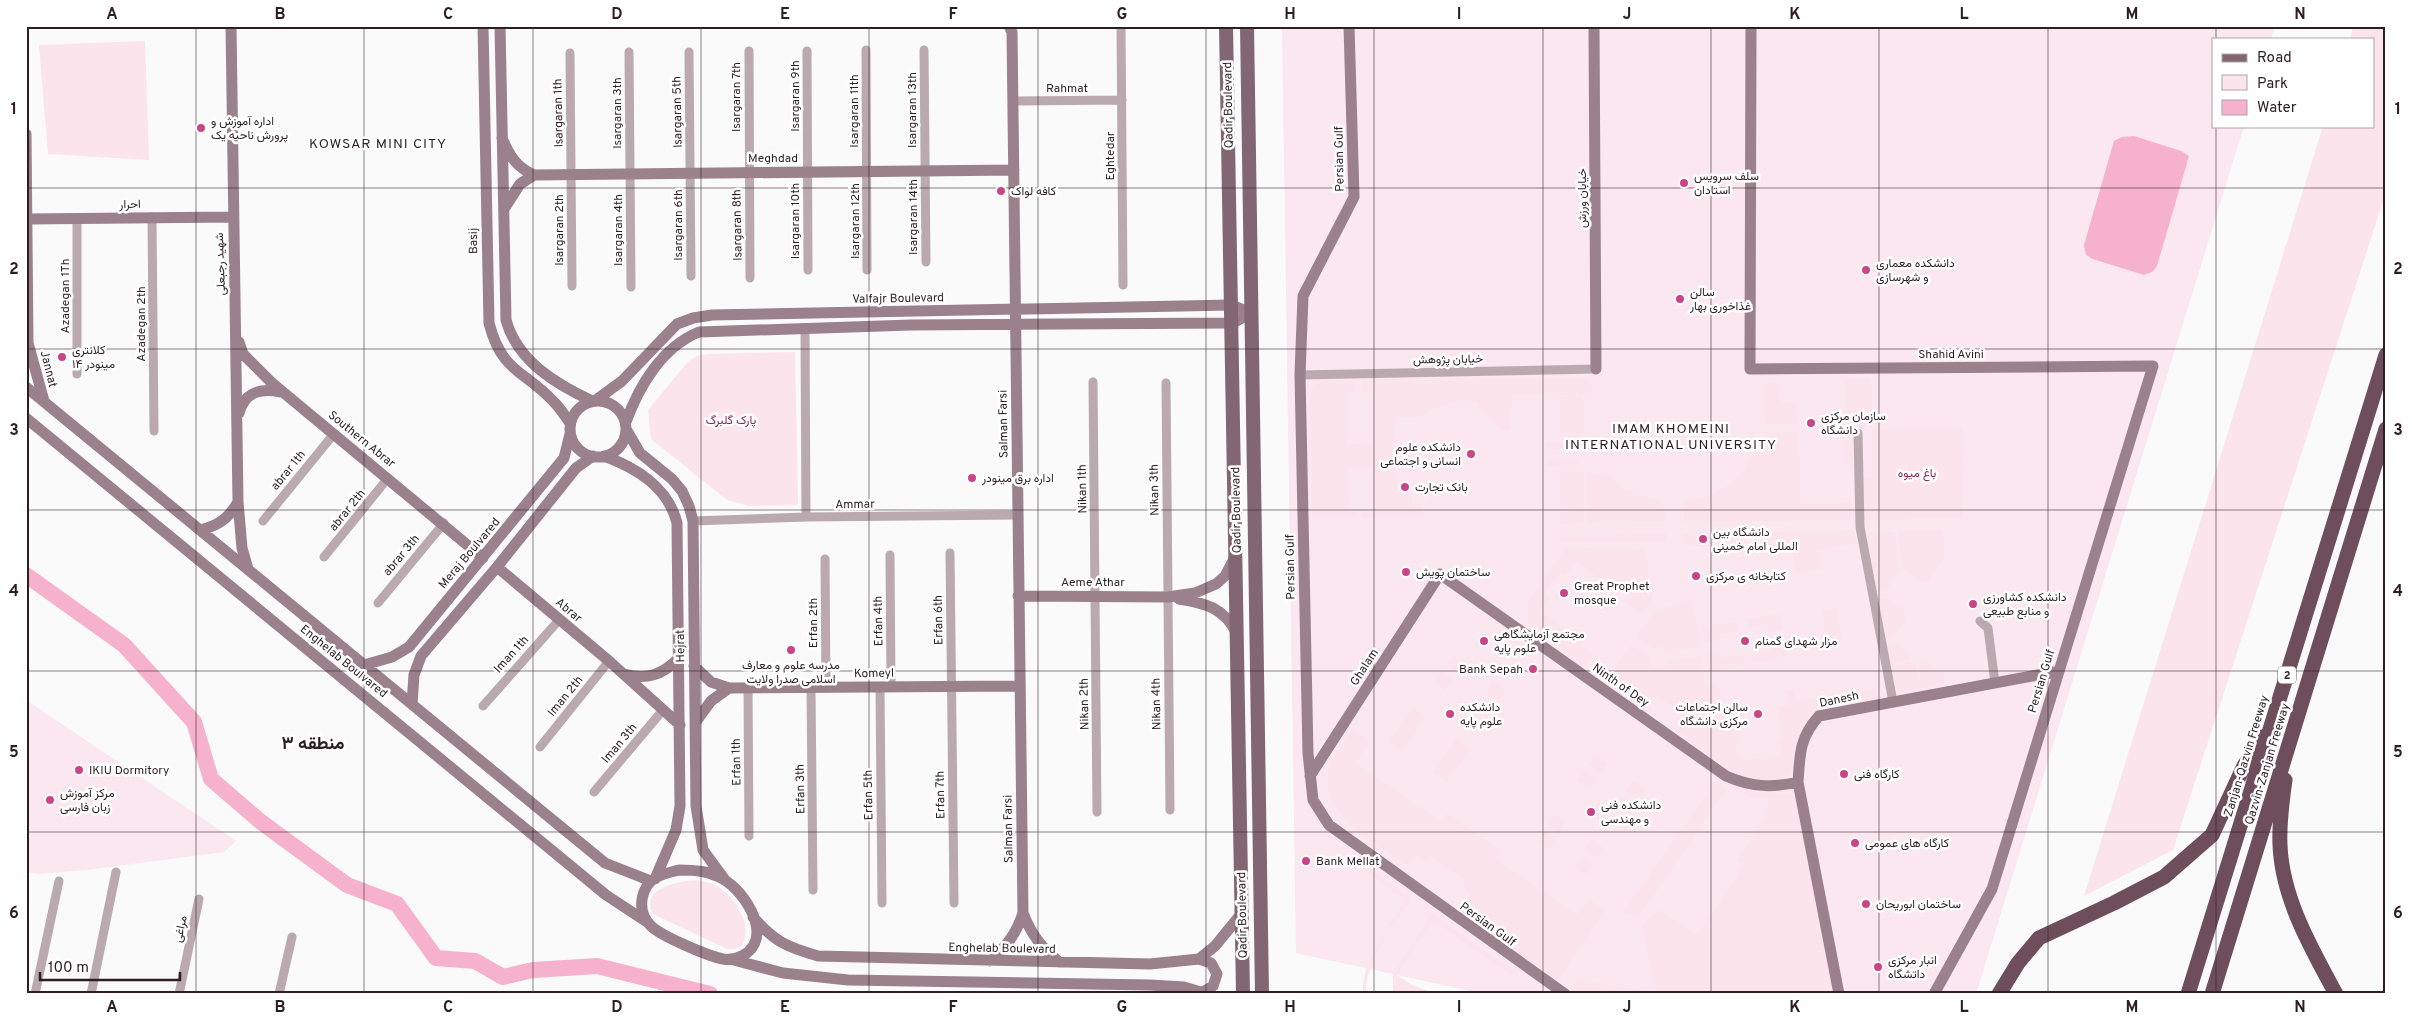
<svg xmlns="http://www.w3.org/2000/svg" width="2412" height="1020" font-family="Overpass,Vazirmatn,sans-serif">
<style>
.built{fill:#fbe7ef}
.green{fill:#fce4ed}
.water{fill:#f6b1cd}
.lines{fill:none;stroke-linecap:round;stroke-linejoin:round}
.river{stroke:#f6b1cd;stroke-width:16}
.street{stroke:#baa9af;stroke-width:9}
.secondary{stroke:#9a818b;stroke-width:11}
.primary{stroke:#826671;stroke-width:14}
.highway{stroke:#6e4e5b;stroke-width:15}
.grid{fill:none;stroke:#2c1e23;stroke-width:1;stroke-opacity:0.55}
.poi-dot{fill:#ca4587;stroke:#fff;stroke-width:2}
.labels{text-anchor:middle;stroke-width:5;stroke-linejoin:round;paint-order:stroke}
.shield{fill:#fff;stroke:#6b6265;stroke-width:1}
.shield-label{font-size:11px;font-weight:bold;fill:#2c1e23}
.street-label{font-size:12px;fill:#2c1e23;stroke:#fff}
.poi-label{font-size:12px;fill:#2c1e23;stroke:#fff;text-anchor:start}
.park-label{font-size:12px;fill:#8b2a5a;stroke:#fff}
.neighbourhood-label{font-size:14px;letter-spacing:1px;fill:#2c1e23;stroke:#fff}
.district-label{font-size:18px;font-weight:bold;fill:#2c1e23;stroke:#fff}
.neatline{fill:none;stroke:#2c1e23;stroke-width:2}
.grid-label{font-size:16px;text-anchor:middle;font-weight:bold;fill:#2c1e23}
</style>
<rect width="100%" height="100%" fill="#fafafa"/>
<path class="built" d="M1282,26H2275L2271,39H2213V126H2244L1976,994H1484L1296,953Z
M26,700L236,841L224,852L86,870L38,874L26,872Z"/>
<path class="green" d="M2353,26H2386V192L2173,850L2084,896L2323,126H2373V39H2350Z
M145,41L149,160L48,154L39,45Z
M795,352L798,505L749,506L727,500L651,439L648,410L687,363L697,356L708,354Z
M1581,378L1590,384L1592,394L1511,395L1509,430H1501L1488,413L1478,408V402H1453L1431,409L1419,417H1395L1396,492L1412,493V505L1423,506V516L1362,517V513L1373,512L1371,468H1348L1349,511L1356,512L1357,516H1312L1310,399C1314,373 1334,380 1355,381L1354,392H1346V444L1372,445V392L1363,391L1362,380Z
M1870,378L1871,427L1852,428L1853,465H1846V435L1823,436V420L1846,419L1845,379Z
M1778,382L1779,403L1796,402L1797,423L1765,424L1764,383Z
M1560,397H1582L1583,437H1560Z
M1962,428L1963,518L1864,520L1863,478L1872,477V429Z
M1797,432L1800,504L1851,503L1852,520L1684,522V502C1711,498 1733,487 1748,463C1754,453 1758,442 1766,433Z
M1578,442V449L1546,450L1545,443Z
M1546,460H1578V466L1546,467Z
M1560,472H1583L1584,523L1561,524Z
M1587,473H1604L1626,490L1658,501L1665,506V521L1587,523Z
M1941,530L1945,555L1928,581L1922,582L1903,569L1898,531Z
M1854,531L1856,543L1817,550L1821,569L1796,574L1791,549L1772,551L1769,536L1761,538L1759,535L1685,546L1683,534Z
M1866,532H1894L1899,569L1887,591L1876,592Z
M1666,533V541L1560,542V534Z
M1566,548L1644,549L1653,598L1642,614L1624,601L1626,597L1576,562L1565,576L1560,573L1549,586L1546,594L1550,597L1541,612L1583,642L1582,646L1594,654L1585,666L1530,626L1527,603Z
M1885,598L1904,610L1906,618L1893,638L1885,639L1877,599Z
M1690,600L1696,619L1699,646L1667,652L1659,645L1655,649L1637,636L1655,611Z
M1836,608L1842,641L1828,644L1822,610Z
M1780,614L1782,630L1769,632L1767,625L1749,628L1747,619Z
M1736,622L1738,631L1718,634L1719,641L1705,643L1703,626Z
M1784,642L1787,657L1753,663L1752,654L1772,650L1771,644Z
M1896,643L1912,654L1909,660L1889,663L1885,646Z
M1631,645L1650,657L1648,664L1654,667H1664L1668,661L1700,656L1705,684L1717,683L1723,718L1736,716L1741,742L1735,744L1738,756L1742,761L1782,755L1780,741L1783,740L1778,707L1789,705L1787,691L1793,690L1796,702L1879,687L1880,698C1860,702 1831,702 1813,714C1785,731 1807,770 1779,782L1741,778L1671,726L1681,712L1657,695L1645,710L1592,675L1599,664L1612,672Z
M1721,652L1722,658L1743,655L1744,664L1709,670L1707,654Z
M1454,655L1466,663L1459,673L1447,665Z
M1923,659L1943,673L1944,685L1922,688L1919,666Z
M1910,662L1916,666L1920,689L1895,693L1889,666Z
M1441,672L1453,680L1445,691L1434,682Z
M1493,682L1505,690L1498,701L1486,692Z
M1481,698L1493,706L1486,717L1474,708Z
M1413,708L1426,717L1403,751L1389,741Z
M1352,728L1370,741L1356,763L1441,822L1447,813L1500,850L1495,858L1577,915L1589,899L1605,911L1557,981L1459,912L1471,894L1462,887L1466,881L1429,855L1425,860L1417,854L1409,866C1379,846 1317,813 1329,768C1333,755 1345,740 1352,728Z
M1456,739L1470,749L1446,782L1433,772Z
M1596,755L1608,763L1601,774L1589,765Z
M1584,771L1596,779L1588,789L1576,781Z
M1718,778L1721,781L1719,784L1727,789L1642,912L1636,916L1622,914Z
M1634,781L1646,789L1638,800L1626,791Z
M1735,784L1756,792L1791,794L1799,798L1837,994H1580L1571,991L1577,980L1657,993L1642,925L1660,910L1697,935L1744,865L1737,860L1763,820L1770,799L1752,797L1732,789Z
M1622,797L1634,806L1626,816L1614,808Z
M1554,814L1566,822L1559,833L1547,824Z
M1544,831L1556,840L1548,850L1536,842Z
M1592,839L1604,848L1597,858L1585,850Z
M1346,852L1411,900L1392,927L1389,925L1406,900L1347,857L1341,864L1339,862Z
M1581,856L1593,865L1585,875L1574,867Z
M697,880C702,882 708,882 713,884C734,894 755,925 741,947L735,949H727L653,914C639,888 679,881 697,880Z
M1432,914L1515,972L1511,975L1434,921L1418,942L1414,940Z
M1383,935L1386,937C1376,956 1365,972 1366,994H1363C1362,971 1372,955 1383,935Z
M1412,944L1416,946L1397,975L1412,985L1436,994H1393V974Z"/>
<path class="water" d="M2134,136L2181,151L2189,156L2157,266L2152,272L2144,275L2093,259L2086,255L2084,245L2114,141L2122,137Z"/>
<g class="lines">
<path class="river" d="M26,575L124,645L194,722L211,779L261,822L347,885L397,904L436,958L475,961L503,977L533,970L597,966L710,994"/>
<path class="street" d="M1121,26L1123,285
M866,50L867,270
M924,50L926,262
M749,51L750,278
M807,51L808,270
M629,52L631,287
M689,52L691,276
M570,53L572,286
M1013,101L1122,100
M152,217L154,431
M77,218V374
M805,329L806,517
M1300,375L1596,369
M1093,382L1097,812
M1166,383L1170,810
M1858,433L1860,527L1893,702
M263,521L333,435
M693,521L806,517L1017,515
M950,553L954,903
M890,555L891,687
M324,557L388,478
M825,559L826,687
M378,603L444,523
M1980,621L1988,628L1995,683
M880,687L882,903
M748,688L749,836
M811,688L813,890
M483,706L559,620
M540,747L609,661
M594,792L663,710
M35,994L59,881
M91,994L116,872
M179,994L199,899
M279,994L292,937"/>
<path class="secondary" d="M231,26L238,502L242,548L248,569
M483,26L489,323C502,373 523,369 554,402C560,408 565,416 570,423
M500,26L506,320C517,361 556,384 592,401
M1009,26L1012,32L1023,913C1031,934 1041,947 1059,962
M1349,26L1354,197L1303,296L1300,375L1308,753L1313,800L1329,825L1565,994
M1594,26L1596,369
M1751,26L1750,369L2153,366L1992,889L1934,994
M26,134L28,343L44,401
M502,138C509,155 516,167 534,175L1014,170
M504,209L520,184L534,175
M28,219L232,217
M239,342L243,354L272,383L483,558
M26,387L605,863L651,881
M596,400L622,381L677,324L693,318L712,315L1232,305L1251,313
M570 429a28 28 0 1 1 56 0a28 28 0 1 1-56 0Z
M239,413C245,391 261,388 281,392
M26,418L606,895L647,922
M626,422C639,386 662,347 699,332L911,325L1233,323L1251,313
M626,429L640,453L672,479L682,491L689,506L693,521L696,806L703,850L725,880
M604,456C637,468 668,487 677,523L680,806L676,830L655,879
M200,530C218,526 229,518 238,502
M497,567L609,661L680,725
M1018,596L1168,597L1195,593L1216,584L1225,576L1235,557
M1179,599C1205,603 1225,608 1237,634
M364,665L392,657L409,647L564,458L570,434
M694,666L711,682L729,688L1019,686
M624,674C647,680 662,675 678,659
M412,704L414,675L421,656L497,567L576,468L593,456
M695,723L711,701L729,688
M1310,776L1440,574L1726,776C1751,787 1772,788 1798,782
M679,870C695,870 709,871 723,879C746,892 775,939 742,956C736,959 729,960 723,959C708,956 661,936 651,926C636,912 640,886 657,877C664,873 672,872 679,870Z
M753,917C775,942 787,947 818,956L1150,964L1199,959L1215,946L1242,913
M730,959L783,973L848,980L1150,985L1184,987L1207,994
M1199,959L1211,963L1217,974L1213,986L1203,992
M990,961C1007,946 1016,934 1023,913
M1839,994L1798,782C1800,755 1799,738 1819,716L2059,671"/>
<path class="primary" d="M1226,26L1243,994
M1247,26L1262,994"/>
<path class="highway" d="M2285,780C2282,801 2279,823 2280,845C2282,898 2311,948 2336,994
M1999,994L2018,963L2039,938L2114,903L2164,877L2212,835L2244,766L2262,737
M2188,994L2386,355
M2212,994L2386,429"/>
</g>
<path class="grid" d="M196,26V994M364,26V994M533,26V994M701,26V994M869,26V994M1038,26V994M1206,26V994M1374,26V994M1543,26V994M1711,26V994M1879,26V994M2048,26V994M2216,26V39M2216,126V994M26,188H2386M26,349H2386M26,510H2386M26,671H2386M26,832H2386"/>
<g class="poi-dot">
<circle cx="201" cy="128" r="5"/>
<circle cx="1684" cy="183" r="5"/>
<circle cx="1001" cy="191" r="5"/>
<circle cx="1866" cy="270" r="5"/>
<circle cx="1680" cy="299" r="5"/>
<circle cx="62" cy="357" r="5"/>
<circle cx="1811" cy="423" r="5"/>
<circle cx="1471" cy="454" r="5"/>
<circle cx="972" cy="478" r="5"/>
<circle cx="1405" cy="487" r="5"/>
<circle cx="1703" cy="539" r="5"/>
<circle cx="1406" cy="572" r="5"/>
<circle cx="1696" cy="576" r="5"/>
<circle cx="1564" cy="593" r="5"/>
<circle cx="1973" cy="604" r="5"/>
<circle cx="1484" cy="641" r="5"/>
<circle cx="1745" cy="641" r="5"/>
<circle cx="791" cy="650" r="5"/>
<circle cx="1533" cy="669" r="5"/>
<circle cx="1450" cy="714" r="5"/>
<circle cx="1758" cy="714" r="5"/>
<circle cx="79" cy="770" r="5"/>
<circle cx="1844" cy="774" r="5"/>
<circle cx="50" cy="800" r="5"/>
<circle cx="1591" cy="812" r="5"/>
<circle cx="1855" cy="843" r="5"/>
<circle cx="1306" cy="861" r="5"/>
<circle cx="1866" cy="904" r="5"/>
<circle cx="1878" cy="967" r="5"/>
</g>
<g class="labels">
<rect class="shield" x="2278" y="666.5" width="18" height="17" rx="4"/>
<g class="shield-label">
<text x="2287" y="679">2</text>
</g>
<g class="street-label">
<text x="1067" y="92">Rahmat</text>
<text transform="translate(795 96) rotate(-90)" y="4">Isargaran 9th</text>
<text transform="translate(736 97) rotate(-90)" y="4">Isargaran 7th</text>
<text transform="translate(1228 105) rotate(-91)" y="4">Qadir Boulevard</text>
<text transform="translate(912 110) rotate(-90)" y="4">Isargaran 13th</text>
<text transform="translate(854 111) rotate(-90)" y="4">Isargaran 11th</text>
<text transform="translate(677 112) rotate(-91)" y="4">Isargaran 5th</text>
<text transform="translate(558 113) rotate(-91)" y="4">Isargaran 1th</text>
<text transform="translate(617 113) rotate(-90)" y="4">Isargaran 3th</text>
<text transform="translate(1110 156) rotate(-90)" y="4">Eghtedar</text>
<text x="773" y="162">Meghdad</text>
<text transform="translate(1339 159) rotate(-91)" y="4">Persian Gulf</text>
<text transform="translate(1582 198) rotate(-90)" y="4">خیابان ورزش</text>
<text transform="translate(130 204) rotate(-1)" y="4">احرار</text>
<text transform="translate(913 217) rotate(-90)" y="4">Isargaran 14th</text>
<text transform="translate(795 221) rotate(-90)" y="4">Isargaran 10th</text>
<text transform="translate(855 221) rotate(-90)" y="4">Isargaran 12th</text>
<text transform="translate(678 225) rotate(-90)" y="4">Isargaran 6th</text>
<text transform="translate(737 225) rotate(-91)" y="4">Isargaran 8th</text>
<text transform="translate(559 230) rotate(-90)" y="4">Isargaran 2th</text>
<text transform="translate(618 230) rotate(-90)" y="4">Isargaran 4th</text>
<text transform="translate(473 241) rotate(-91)" y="4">Basij</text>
<text transform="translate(220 264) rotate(-92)" y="4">شهید رجبعلی</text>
<text transform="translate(65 296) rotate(-90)" y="4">Azadegan 1Th</text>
<text transform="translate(898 298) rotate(-1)" y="4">Valfajr Boulevard</text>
<text transform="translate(141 324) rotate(-90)" y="4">Azadegan 2th</text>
<text x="1951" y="358">Shahid Avini</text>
<text transform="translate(1448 359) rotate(-1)" y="4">خیابان پژوهش</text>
<text transform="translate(49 369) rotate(76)" y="4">Jannat</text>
<text transform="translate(1003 424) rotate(-91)" y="4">Salman Farsi</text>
<text transform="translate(362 439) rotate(39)" y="4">Southern Abrar</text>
<text transform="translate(288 470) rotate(-51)" y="4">abrar 1th</text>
<text transform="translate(1082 489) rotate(-91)" y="4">Nikan 1th</text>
<text transform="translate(1154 490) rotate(-91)" y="4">Nikan 3th</text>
<text transform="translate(855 504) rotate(-1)" y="4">Ammar</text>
<text transform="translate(347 510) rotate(-51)" y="4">abrar 2th</text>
<text transform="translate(1236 510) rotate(-91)" y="4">Qadir Boulevard</text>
<text transform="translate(469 553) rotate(-50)" y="4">Meraj Boulvared</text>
<text transform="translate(401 555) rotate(-50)" y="4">abrar 3th</text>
<text transform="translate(1290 567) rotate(-91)" y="4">Persian Gulf</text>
<text x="1093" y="586">Aeme Athar</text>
<text transform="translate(569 610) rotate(40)" y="4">Abrar</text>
<text transform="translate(938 620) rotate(-91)" y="4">Erfan 6th</text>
<text transform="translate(878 621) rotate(-91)" y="4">Erfan 4th</text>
<text transform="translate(813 623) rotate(-90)" y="4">Erfan 2th</text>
<text transform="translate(680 646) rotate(-91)" y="4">Hejrat</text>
<text transform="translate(511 654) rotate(-48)" y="4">Iman 1th</text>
<text transform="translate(344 661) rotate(39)" y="4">Enghelab Boulvared</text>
<text transform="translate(1364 667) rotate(-57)" y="4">Ghalam</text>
<text transform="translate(874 673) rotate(-1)" y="4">Komeyl</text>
<text transform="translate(2041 681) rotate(-73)" y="4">Persian Gulf</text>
<text transform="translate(1621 685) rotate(35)" y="4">Ninth of Dey</text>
<text transform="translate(565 696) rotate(-51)" y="4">Iman 2th</text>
<text transform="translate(1839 699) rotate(-12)" y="4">Danesh</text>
<text transform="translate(1084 704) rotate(-91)" y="4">Nikan 2th</text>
<text transform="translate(1156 704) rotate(-91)" y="4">Nikan 4th</text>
<text transform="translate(619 743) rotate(-50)" y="4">Iman 3th</text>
<text transform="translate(2246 756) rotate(-73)" y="4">Zanjan-Qazvin Freeway</text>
<text transform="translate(736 762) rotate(-91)" y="4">Erfan 1th</text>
<text transform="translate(2267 764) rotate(-73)" y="4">Qazvin-Zanjan Freeway</text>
<text transform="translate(800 789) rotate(-91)" y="4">Erfan 3th</text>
<text transform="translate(868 795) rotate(-91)" y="4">Erfan 5th</text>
<text transform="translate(940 795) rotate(-91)" y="4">Erfan 7th</text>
<text transform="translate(1008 829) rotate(-91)" y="4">Salman Farsi</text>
<text transform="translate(1242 915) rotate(-91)" y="4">Qadir Boulevard</text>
<text transform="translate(1488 924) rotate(36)" y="4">Persian Gulf</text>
<text transform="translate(180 929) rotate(-78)" y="4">مراغی</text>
<text transform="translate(1002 948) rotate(1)" y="4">Enghelab Boulevard</text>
</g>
<g class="poi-label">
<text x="211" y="125">اداره آموزش و<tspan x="211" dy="14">پرورش ناحیه یک</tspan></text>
<text x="1694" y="180">سلف سرویس<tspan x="1694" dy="14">استادان</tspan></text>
<text x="1011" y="195">کافه لواک</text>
<text x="1876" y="267">دانشکده معماری<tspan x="1876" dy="14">و شهرسازی</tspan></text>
<text x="1690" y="296">سالن<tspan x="1690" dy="14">غذاخوری بهار</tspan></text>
<text x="72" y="354">کلانتری<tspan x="72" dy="14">۱۴ مینودر</tspan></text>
<text x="1821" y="420">سازمان مرکزی<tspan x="1821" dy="14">دانشگاه</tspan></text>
<text x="1461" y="451" text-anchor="end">دانشکده علوم<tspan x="1461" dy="14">انسانی و اجتماعی</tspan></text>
<text x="982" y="482">اداره برق مینودر</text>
<text x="1415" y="491">بانک تجارت</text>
<text x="1713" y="536">دانشگاه بین<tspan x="1713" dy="14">المللی امام خمینی</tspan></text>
<text x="1416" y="576">ساختمان پویش</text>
<text x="1706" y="580">کتابخانه ی مرکزی</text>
<text x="1574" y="590">Great Prophet<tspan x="1574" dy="14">mosque</tspan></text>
<text x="1983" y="601">دانشکده کشاورزی<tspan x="1983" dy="14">و منابع طبیعی</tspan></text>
<text x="1494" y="638">مجتمع آزمایشگاهی<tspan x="1494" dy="14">علوم پایه</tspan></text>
<text x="1755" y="645">مزار شهدای گمنام</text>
<text x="791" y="669" text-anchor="middle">مدرسه علوم و معارف<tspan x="791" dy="14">اسلامی صدرا ولایت</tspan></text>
<text x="1523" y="673" text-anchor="end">Bank Sepah</text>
<text x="1460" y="711">دانشکده<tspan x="1460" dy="14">علوم پایه</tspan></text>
<text x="1748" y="711" text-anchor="end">سالن اجتماعات<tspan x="1748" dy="14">مرکزی دانشگاه</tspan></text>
<text x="89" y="774">IKIU Dormitory</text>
<text x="1854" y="778">کارگاه فنی</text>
<text x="60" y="797">مرکز آموزش<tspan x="60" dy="14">زبان فارسی</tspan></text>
<text x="1601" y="809">دانشکده فنی<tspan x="1601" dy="14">و مهندسی</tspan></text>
<text x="1865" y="847">کارگاه های عمومی</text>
<text x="1316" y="865">Bank Mellat</text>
<text x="1876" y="908">ساختمان ابوریحان</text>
<text x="1888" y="964">انبار مرکزی<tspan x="1888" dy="14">داتشگاه</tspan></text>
</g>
<g class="park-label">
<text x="731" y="424">پارک گلبرگ</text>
<text x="1917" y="477">باغ میوه</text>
</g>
<g class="neighbourhood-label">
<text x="378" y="148">KOWSAR MINI CITY</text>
<text x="1671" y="433">IMAM KHOMEINI<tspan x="1671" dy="16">INTERNATIONAL UNIVERSITY</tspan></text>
</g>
<g class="district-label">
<text x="313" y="749">منطقه ۳</text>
</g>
</g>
<rect width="2412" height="1020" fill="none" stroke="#ffffff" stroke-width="55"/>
<rect x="2212" y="38" width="162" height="90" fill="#ffffff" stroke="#aba5a7"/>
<rect x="2222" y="54" width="25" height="8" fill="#826671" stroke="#aba5a7"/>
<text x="2257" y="62" font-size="15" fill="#2c1e23">Road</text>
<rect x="2222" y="75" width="25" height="15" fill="#fce4ed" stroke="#aba5a7"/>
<text x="2257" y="88" font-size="15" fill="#2c1e23">Park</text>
<rect x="2222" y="100" width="25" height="15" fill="#f6b1cd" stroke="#aba5a7"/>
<text x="2257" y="112" font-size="15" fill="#2c1e23">Water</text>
<path d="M40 972v8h140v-8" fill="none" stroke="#2c1e23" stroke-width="2.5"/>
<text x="48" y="972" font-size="15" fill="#2c1e23" stroke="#ffffff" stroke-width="4" paint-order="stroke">100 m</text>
<rect x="28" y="28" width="2356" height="964" class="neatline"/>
<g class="grid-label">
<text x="112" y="19">A</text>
<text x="280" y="19">B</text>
<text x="448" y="19">C</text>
<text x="617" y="19">D</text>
<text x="785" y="19">E</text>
<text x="953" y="19">F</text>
<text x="1122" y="19">G</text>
<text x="1290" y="19">H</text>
<text x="1459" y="19">I</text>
<text x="1627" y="19">J</text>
<text x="1795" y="19">K</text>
<text x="1964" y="19">L</text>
<text x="2132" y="19">M</text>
<text x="2300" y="19">N</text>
<text x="14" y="114">1</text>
<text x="2398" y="114">1</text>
<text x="14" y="274">2</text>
<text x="2398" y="274">2</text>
<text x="14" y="435">3</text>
<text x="2398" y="435">3</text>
<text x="14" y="596">4</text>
<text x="2398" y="596">4</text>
<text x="14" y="757">5</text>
<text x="2398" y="757">5</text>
<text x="14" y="918">6</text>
<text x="2398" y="918">6</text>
<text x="112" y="1012">A</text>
<text x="280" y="1012">B</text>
<text x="448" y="1012">C</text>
<text x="617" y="1012">D</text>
<text x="785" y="1012">E</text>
<text x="953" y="1012">F</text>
<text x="1122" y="1012">G</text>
<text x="1290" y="1012">H</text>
<text x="1459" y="1012">I</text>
<text x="1627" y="1012">J</text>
<text x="1795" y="1012">K</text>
<text x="1964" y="1012">L</text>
<text x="2132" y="1012">M</text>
<text x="2300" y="1012">N</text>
</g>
</svg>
